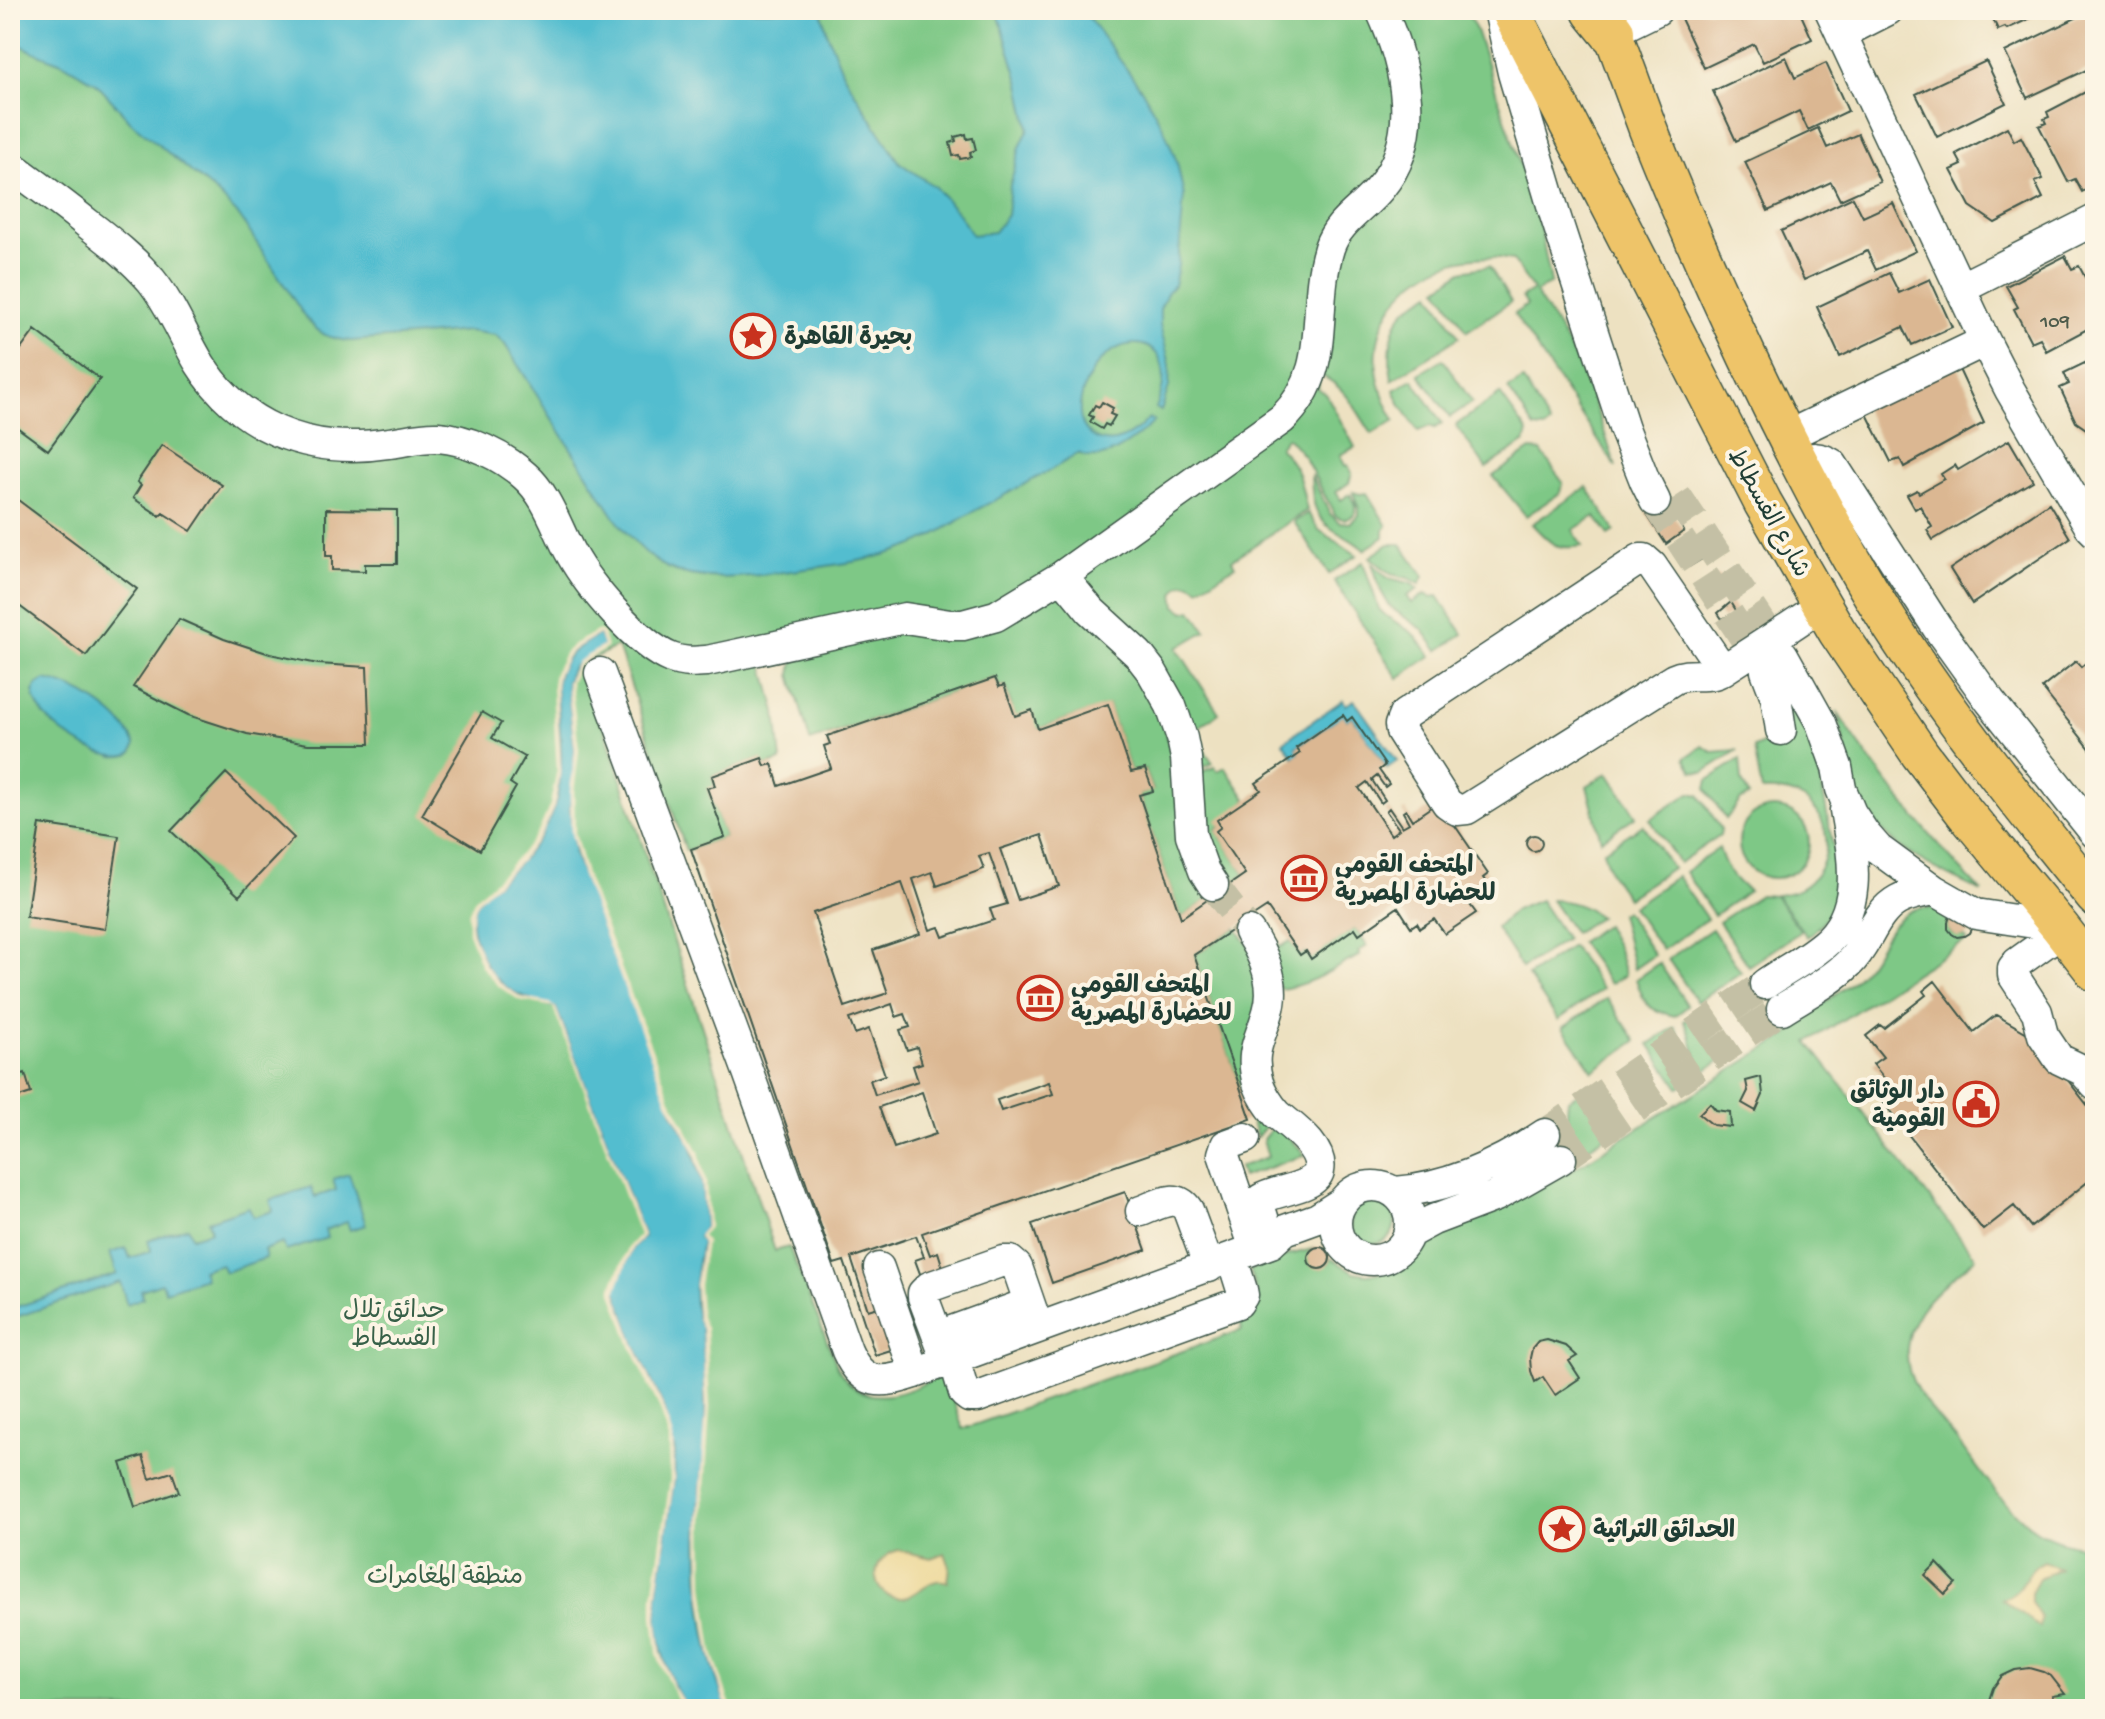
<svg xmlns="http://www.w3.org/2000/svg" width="2105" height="1719" font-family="'Gochi Hand','Playpen Sans Arabic',sans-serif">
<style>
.green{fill:#7ec886;stroke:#4e825d;stroke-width:2}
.sand{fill:#eeda9e;stroke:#868c69;stroke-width:2}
.water{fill:#52bdcf;stroke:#387d82;stroke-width:2}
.pier{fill:#ede1c1}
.building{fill:#dbb792;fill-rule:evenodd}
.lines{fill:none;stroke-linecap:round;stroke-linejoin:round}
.minor-tunnel{stroke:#c4c0a5;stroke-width:30;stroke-dasharray:30 15;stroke-linecap:butt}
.minor-casing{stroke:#3e5649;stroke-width:33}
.major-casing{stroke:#3e5649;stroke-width:41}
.highway-casing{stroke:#3e5649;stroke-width:47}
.minor{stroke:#fff;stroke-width:30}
.major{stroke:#eec469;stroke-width:38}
.highway{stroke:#eec469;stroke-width:44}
.labels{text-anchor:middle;stroke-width:8;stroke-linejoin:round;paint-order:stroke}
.number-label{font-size:20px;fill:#4e5c4c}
.poi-label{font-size:24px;font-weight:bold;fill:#1f3d34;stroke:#fcf5e5;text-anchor:start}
.street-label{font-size:24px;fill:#1f3d34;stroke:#fcf5e5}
.park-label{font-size:24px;fill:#376048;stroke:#fcf5e5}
</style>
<rect width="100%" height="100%" fill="#fcf5e5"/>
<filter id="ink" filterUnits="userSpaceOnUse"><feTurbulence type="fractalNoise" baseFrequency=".0125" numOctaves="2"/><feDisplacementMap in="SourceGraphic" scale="16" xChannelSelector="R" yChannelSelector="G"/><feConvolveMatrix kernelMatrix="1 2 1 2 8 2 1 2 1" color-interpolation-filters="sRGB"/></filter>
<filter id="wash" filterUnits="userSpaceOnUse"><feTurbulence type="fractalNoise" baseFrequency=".006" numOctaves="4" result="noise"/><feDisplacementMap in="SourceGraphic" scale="32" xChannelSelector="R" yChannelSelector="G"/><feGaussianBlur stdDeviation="1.8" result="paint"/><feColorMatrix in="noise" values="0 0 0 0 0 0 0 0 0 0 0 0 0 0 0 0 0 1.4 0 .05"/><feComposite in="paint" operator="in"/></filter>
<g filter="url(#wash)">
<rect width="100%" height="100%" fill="#ede1c1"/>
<path class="green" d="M10,10H1466L1476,30L1539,222L1551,283L1535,293C1548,312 1561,331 1571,351C1590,388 1603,428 1616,467L1514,314L1527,305L1522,297L1533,290L1513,260C1416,241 1340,330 1395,420L1372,434C1358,413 1345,385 1320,375L1318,389L1326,394L1355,447L1340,455L1345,466L1348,465L1352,473L1349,483L1336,492L1341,500L1350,494L1355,503V514C1348,520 1342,521 1335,515L1304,456L1287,437L1279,447C1302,472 1299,478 1307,510L1232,560L1235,566L1199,589C1189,580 1180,582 1174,594L1176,606L1185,612L1192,610L1206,631L1177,648L1219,713L1192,732L1213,763L1199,769L1149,677L1213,896L1181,918L1139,795L1153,790L1145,769L1131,772L1108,705L1038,729L1015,716L1005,686L999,687L995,678L810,741L791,675L793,663L799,656L762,659L776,713L781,761L765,766L761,759L712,776L715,786L708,789L725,837L686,851L618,646L583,663L775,1251L789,1247L838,1368C863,1414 909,1393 944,1373L963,1429L1242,1330L1239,1314L1251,1310L1257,1303V1294L1250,1270L1288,1255L1313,1249C1309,1254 1308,1257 1310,1264L1320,1269L1329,1263L1330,1258L1354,1272L1366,1274L1378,1273L1398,1265L1418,1242L1570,1171L1795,1030L1791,1024C1815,1008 1842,993 1861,973C1882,952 1887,917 1916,909C1930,906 1939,908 1950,916C1945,928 1950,938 1964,936L1967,940L1808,1042L1976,1258C1948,1282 1914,1303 1908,1342C1905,1358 1909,1375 1917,1389C1928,1409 1945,1426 1959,1443C1982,1473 2004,1509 2037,1530C2054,1541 2075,1546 2095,1548V1709H10Z
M1489,266L1511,302L1467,331L1438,288L1462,271Z
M1431,293L1459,337L1392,380C1388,357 1389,323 1409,307C1416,302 1424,298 1431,293Z
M1443,359L1472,402L1450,417L1419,374Z
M1413,379L1442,423L1435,428L1430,426L1418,431L1401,405L1394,390Z
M1523,380L1550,425L1544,429L1535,428L1508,389Z
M1500,394L1528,433L1525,442L1486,468L1456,425Z
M1531,450L1541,451L1563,483L1560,493L1526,516L1493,476Z
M1311,475L1330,514L1339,522L1350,523L1359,515V509L1353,492L1360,494L1367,493L1387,526L1384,530V537L1364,550C1354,540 1342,536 1331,528C1312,516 1312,495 1311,475Z
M1587,487L1615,531L1609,535L1595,516L1573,530L1582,546C1555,551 1550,543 1532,524Z
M1308,513L1319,530L1357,555L1329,574L1294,522Z
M1389,544H1401L1424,576L1420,584L1408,578L1391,574L1370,557Z
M1363,562L1379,609L1385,615L1414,634L1431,656L1398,678L1334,581Z
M1372,563L1388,578L1410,583L1418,589L1407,596L1412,603L1425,594L1431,597L1438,596L1463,634L1438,651L1422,629L1390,607L1381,591Z
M1779,672L1808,728L1815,750L1838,873C1838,900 1829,920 1807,937L1776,895C1784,894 1793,893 1800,889C1834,870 1835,821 1804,799C1791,791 1777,790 1762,791L1754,748L1769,741Z
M1837,712C1880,777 1928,836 1982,892C1936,868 1882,848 1860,798C1848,771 1844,740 1837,712Z
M1703,746L1712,752L1738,750L1704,772L1693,771L1685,758Z
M1740,759L1742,781L1749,796L1740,801L1726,819L1706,789L1708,780Z
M1215,767L1218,771L1225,767L1247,800L1216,830L1245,874L1223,890L1207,864L1199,773Z
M1608,773L1636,816L1601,840L1587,786Z
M1690,793L1699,795L1721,829L1720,835L1679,863L1650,819Z
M1739 843a35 35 0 1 1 70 0a35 35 0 1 1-70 0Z
M1643,825L1672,868L1627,898L1610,872L1603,851Z
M1719,848C1725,868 1733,880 1749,891L1714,915L1685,872Z
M1677,876L1707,919L1662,950L1632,907Z
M1760,895L1775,896L1801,931L1749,966L1719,922Z
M1540,900L1566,939L1522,968L1496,928L1515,910Z
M1551,900C1570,901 1584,905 1599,917L1574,933Z
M1625,911L1654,955L1634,969L1620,914Z
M1605,925L1618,949L1625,975L1610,984L1580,942Z
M1236,928L1252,950L1271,1120L1257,1137L1194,955Z
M1355,928L1367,946L1358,952L1360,955C1334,969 1310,985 1280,989L1265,946L1276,939L1281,947L1290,941L1300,955L1306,951L1311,958Z
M1712,929L1741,972L1697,1002L1668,959Z
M1572,946L1602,989L1558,1020L1528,976Z
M1659,963L1688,1006L1675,1016C1645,1009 1646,1006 1636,979Z
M1607,998L1636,1041L1593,1071L1563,1028Z
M1694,1015L1723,1059L1704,1072C1692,1056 1694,1038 1684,1021Z
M1675,1027L1681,1040L1684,1060L1696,1078L1679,1088L1649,1044Z
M1591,1086L1618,1128L1580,1153C1568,1137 1565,1120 1568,1100Z
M1276,1123L1305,1155L1242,1177L1239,1167L1268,1157L1263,1139Z
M1351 1222a22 22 0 1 1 44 0a22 22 0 1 1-44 0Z"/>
<path class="sand" d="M899,1550L931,1558L945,1553L950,1567L948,1582C926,1575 917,1601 896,1598C868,1593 870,1557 899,1550Z
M2044,1561L2059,1568L2039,1579L2031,1593V1602L2041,1618L2040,1627L2002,1599C2026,1592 2023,1571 2044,1561Z"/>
<path class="water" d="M10,10H821L827,33L843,73L868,114L900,163L935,187L958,213L972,235L994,232L1007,215L1010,185L1020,147L1029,128L1020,84L997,10H1083L1142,90L1164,129L1177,162L1184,196L1178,266L1174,285L1167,293L1160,309V325L1170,365L1169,386L1161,411L1156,408C1187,337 1115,320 1086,383C1082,393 1079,403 1080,413C1080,422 1084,429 1091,435C1111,451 1136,434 1149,418L1155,421C1138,437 1102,469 1079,453C1046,474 1012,491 978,509C950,525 928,542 897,551C858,564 817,567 776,573C742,577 701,583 668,568C646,557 629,536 615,518L504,343L495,335L468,331L352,341C328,339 320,335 305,317L240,217L219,195L131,122L96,83L62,63L38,54L10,40Z
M599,634L604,646L573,667L567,682L575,750L570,811L575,855L674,1115L691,1144L702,1183L705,1227L698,1237L702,1242C697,1266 688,1307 702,1328C705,1367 706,1405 705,1444C703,1469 700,1493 699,1517C696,1581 702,1650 728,1709H688C664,1676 656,1637 657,1597L674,1480L675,1452L665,1410L635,1345L615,1289L633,1247L644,1237L556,1008C522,997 495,990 480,953C474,938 468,922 475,906C481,893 495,886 505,876C526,858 545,833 554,807C567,768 559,725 556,685C561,656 575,649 599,634Z
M46,680C77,686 124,714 135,745L132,753C100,773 0,696 46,680Z
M1343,700L1346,705L1354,700L1397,761L1387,768L1352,717L1347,721L1343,716L1296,747L1300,753L1294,758L1283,742Z
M349,1174L366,1225L350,1230L347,1222L325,1230L327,1238L286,1251L283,1243L264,1250L266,1258L225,1272L221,1264L202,1270L205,1278L165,1291L162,1283L141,1290L143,1298L127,1304L120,1282L10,1319V1309L117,1274L110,1253L126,1248L130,1258L151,1251L148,1240L188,1227L192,1237L211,1231L208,1221L249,1207L253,1217L273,1211L270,1200L311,1187L315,1197L336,1190L333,1179Z"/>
<path class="pier" d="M599,630L603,633L607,648L581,664L571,682L579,750L574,792L575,833L586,875L671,1099L699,1152L706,1183L709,1227L702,1236L706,1242L699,1285L701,1317L706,1328L710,1407L703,1520L704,1584L713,1653L732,1709H728L724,1701L710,1653L701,1593L699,1520L706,1407L702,1329L697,1318L695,1284L702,1243L698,1237L699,1234L705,1227L702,1183L695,1153L667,1101L582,876L571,833L570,792L575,750L567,682L578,661L603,646L599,634L576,648L568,655L558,674L556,685L561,770L554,807L544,830L520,862L479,900L475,907L471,923L472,932L485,964L500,983L521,997L549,1003L556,1008L644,1237L633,1247L616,1292L635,1345L665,1410L673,1438L674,1480L657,1597V1615L661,1652L667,1670L674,1687L688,1709H683L680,1705L663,1671L657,1653L653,1616V1596L670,1480L669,1439L661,1412L631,1346L612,1292V1286L629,1246L639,1235L553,1007L519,1000L498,986L481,966L468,932V914L475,898L503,873L529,844L540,828L550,805L557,770L552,685L554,673L565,652L574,644Z"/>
<g id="blocks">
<path class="building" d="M1677,10H1799L1812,39L1763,62L1754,44L1704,68Z
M1989,10H2048L2007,29L2005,27L1998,30Z
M2088,12L2095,27V66L2027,98L2005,52Z
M1786,57L1795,78L1826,63L1848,111L1808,130L1799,111L1736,141L1713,91Z
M1986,61L2006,103L1937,137L1916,94Z
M2095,87V185L2082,192L2075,179L2068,182L2039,126L2046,123L2044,119L2049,117L2047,112Z
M2007,127L2014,141L2021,137L2043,179L2035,182L2043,198L1995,223L1970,206L1951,170L1962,165L1956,154Z
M1818,128L1827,148L1858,134L1880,182L1840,200L1831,182L1768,211L1745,162Z
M966,134L967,139L973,138L976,150L970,152L971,157L960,159L959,155L953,156L950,143L956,141L955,137Z
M1853,197L1863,217L1893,203L1916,251L1876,270L1867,251L1804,280L1781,231Z
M2065,256L2072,269L2079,266L2095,296V314L2093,315L2095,325L2046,351L2040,338L2031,342L2014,309L2018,307L2006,286Z
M1889,273L1899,293L1930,279L1952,327L1912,345L1903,327L1840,357L1817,307Z
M35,330L100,379L48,450L10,422V364Z
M2095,358V435L2076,422L2060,388L2069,384L2064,373Z
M1956,363L1984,423L1904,467L1900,459L1891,462L1863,406Z
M1102,402L1113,408L1110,414L1115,416L1109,426L1105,424L1102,429L1090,422L1093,417L1089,415L1095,405L1099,407Z
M2009,440L2033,481L1933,540L1927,530L1932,527L1920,506L1915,509L1907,495L1917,490L1919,493L1944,479L1941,474L1955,465L1958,470Z
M162,445L222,485L191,531L163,513L160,516L133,498L141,485L137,482Z
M10,494L137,589L86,656L10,599Z
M1662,499L1684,531L1666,544L1645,512Z
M2049,503L2070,538L1972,604L1950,569Z
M326,509L397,510V564H365V571L332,570V556H326Z
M1702,549L1707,556L1689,567L1684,561Z
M1719,575L1724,582L1706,593L1701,587Z
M1731,602L1737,612L1722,619L1718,613Z
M179,619L224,639L270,654L318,664L367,667L370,744H308L247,734L188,715L133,687Z
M2095,655V755L2042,688L2076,661L2081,667Z
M995,678L999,687L1004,685L1015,716L1032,710L1038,729L1108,704L1131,772L1145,769L1153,791L1139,795L1181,918L1245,874L1216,831L1221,827L1217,820L1261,790L1256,783L1300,753L1296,748L1343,715L1347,721L1352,717L1385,765L1379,770L1389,784L1385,787L1377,776L1372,780L1385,800L1381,803L1367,782L1359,788L1391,835L1399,829L1386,811L1389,808L1402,827L1409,823L1403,812L1406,810L1412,820L1434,805L1443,808L1488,874L1483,878L1487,883L1465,898L1476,913L1445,934L1434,919L1420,928L1417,923L1411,927L1398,907L1359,934L1355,928L1311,959L1306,951L1300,955L1267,907L1194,955L1251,1119L922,1233L930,1255L938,1252L944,1271L922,1279L915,1260L924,1257L916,1236L851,1258L868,1310L881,1306L894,1349L875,1355L844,1261L834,1264L691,849L725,837L707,788L715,786L712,776L762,758L765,766L772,764L779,786L831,768L824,746L830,744L827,736ZM1042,835L1059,886L1018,900L1000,849ZM989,853L1007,904L990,909L994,920L943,937L939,927L930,930L913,879L932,872L937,886L984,869L979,856ZM902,883L920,934L873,950L888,993L845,1007L813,913ZM892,1004L896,1017L905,1014L910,1027L900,1030L907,1050L917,1047L922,1063L913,1066L918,1081L875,1095L870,1080L885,1075L869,1029L855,1034L849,1019ZM1049,1082L1053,1094L1001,1111L997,1100ZM922,1092L936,1134L894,1148L879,1107Z
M482,712L501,723L492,738L525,757L510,783L516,787L480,850L422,815Z
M226,773L294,838L239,896L171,831Z
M40,824L119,836L105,929L26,917Z
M1526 843a8 8 0 1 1 16 0a8 8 0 1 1-16 0Z
M1950,916L1972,927L1969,933L1964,936L1957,937L1952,934L1948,929V922Z
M1935,981L1974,1032L1996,1015L2034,1037L2095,1115V1176L2031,1227L2014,1206L1983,1230L1879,1097L1891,1087L1873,1064L1883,1057L1866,1036L1880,1025L1884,1028L1926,995L1923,991Z
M25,1073L31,1093L10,1100V1078Z
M1761,1077L1763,1095L1756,1111L1742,1103L1748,1091L1746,1081Z
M1710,1103L1716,1110L1730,1112L1731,1127L1713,1125L1699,1114Z
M1125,1192L1146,1250L1052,1283L1032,1224Z
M1308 1258a11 11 0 1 1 22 0a11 11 0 1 1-22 0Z
M1547,1340L1566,1346L1577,1356L1569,1361L1580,1378L1555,1395L1543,1377L1535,1382L1531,1371L1530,1358L1532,1349L1538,1342Z
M143,1456L150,1479L172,1472L179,1492L135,1507L121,1463Z
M1937,1563L1956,1583L1945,1594L1925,1575Z
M2030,1668L2044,1672L2051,1676L2065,1694L2052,1696L2054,1709H2002V1707L1986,1709L1993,1688L2002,1676L2015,1670Z"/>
</g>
</g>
<g filter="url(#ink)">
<use href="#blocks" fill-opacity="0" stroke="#3e5649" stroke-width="2"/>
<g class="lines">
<path class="minor-tunnel" d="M1677,496L1783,655
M1655,501L1766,671
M1213,885L1249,932
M1545,1134L1765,984
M1561,1159L1782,1009"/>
<g class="minor-casing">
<path id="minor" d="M1499,10L1513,73L1555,215L1624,428L1645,481L1655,501
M1830,10L1985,341L2010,390L2090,527L2095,532
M1612,32L1657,10
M1841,34L1888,10
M10,165C36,184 62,203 88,224C110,241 132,258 151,280C172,306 183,336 200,364C218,393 245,417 277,431C314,447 350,449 389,443C405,441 422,436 438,437C468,439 503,456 525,476C548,496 557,529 571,554C588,585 638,645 671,658C683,663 694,662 707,661L905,618L950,625H963L996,616L1062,576L1282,419C1334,369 1310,309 1329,248C1338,221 1363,209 1380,188C1423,137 1406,65 1381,10
M1960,288L2095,220
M1785,437L1985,341
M1798,462C1811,457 1820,456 1832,464L1937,627L1990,701L2095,833
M1062,576L1090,610L1138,654L1152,672L1171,706L1182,738L1186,758L1191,835L1204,871L1213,885
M1783,655L1821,723L1837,767L1841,789L1851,813L1864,833L1878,849L1934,890L1976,914L2060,927
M1723,670L1652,566L1644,559H1640L1404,715L1400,725L1401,731L1447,803L1457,810L1467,809L1674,679C1691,671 1707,680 1723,670C1756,649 1789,628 1822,605
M1766,671L1776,697L1781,730
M600,673L748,1072L847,1351C863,1387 881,1384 915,1373L1271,1243L1285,1230L1318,1218L1340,1204
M2063,930L2017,963L2013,968V975L2037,1012L2043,1035L2059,1059L2082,1070L2095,1085
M1249,932C1264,955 1277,984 1268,1012C1260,1040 1249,1052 1258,1083C1262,1094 1269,1105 1277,1114C1291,1126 1324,1148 1319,1171C1315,1188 1275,1190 1261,1199L1260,1208L1271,1243
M1765,984C1784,971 1805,960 1823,945C1865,912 1853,856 1845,810
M1782,1009C1804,995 1830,982 1849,963C1868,945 1874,913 1898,900C1909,894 1921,893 1934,890
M1245,1138L1226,1145L1223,1154L1252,1240
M1336 1223a37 37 0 1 1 74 0a37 37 0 1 1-74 0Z
M1395,1192C1450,1188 1500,1164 1545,1134
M1141,1211C1158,1205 1176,1192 1188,1210L1209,1267
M1409,1233L1433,1220L1496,1196L1561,1159
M879,1268L915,1373
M938,1336L1029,1303
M954,1359L964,1393L969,1397H978L1238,1303L1243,1295L1242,1290L1232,1258
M947,1361L923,1297V1293L929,1287L1003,1261H1010L1017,1267L1038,1328"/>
</g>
<g class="major-casing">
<path id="major" d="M1510,10L1763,503L1837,631L1920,754L1965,813L2060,927L2095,972
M1604,10C1619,49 1633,89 1648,129C1678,206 1712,281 1747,356C1791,449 1837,540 1892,627C1953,721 2024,810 2095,897"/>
</g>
<g class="highway-casing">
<path id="highway" d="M1594,10L1612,32"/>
</g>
<use href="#minor" class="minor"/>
<use href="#major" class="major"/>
<use href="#highway" class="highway"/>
</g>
</g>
<defs>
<g id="sight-ring" transform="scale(2.3)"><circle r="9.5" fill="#fcf5e5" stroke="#c8321e" stroke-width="1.5"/><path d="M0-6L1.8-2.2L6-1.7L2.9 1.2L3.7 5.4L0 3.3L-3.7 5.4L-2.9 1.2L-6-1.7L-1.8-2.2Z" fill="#c8321e"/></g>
<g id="museum-ring" transform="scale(2.3)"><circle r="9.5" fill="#fcf5e5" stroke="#c8321e" stroke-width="1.5"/><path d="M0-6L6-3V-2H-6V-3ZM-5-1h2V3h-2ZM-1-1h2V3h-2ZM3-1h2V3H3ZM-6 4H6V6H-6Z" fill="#c8321e"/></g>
<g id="civic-ring" transform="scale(2.3)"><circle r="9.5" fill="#fcf5e5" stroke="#c8321e" stroke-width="1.5"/><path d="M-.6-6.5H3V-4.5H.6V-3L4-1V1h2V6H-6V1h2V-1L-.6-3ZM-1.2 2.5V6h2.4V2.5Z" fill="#c8321e"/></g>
</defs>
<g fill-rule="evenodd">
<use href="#sight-ring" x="753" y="336"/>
<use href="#museum-ring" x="1304" y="878"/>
<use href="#museum-ring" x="1040" y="998"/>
<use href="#civic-ring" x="1976" y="1104"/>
<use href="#sight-ring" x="1562" y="1529"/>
</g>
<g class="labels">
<g class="number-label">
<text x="2055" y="327">109</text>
</g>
<g class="poi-label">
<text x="784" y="344">بحيرة القاهرة</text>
<text x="1335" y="872">المتحف القومي<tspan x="1335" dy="28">للحضارة المصرية</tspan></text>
<text x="1071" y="992">المتحف القومى<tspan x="1071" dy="28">للحضارة المصرية</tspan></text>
<text x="1945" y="1098" text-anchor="end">دار الوثائق<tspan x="1945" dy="28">القومية</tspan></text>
<text x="1593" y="1537">الحدائق التراثية</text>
</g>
<g class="street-label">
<text transform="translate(1770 512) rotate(61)" y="8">شارع الفسطاط</text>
</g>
<g class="park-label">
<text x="394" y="1317">حدائق تلال<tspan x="394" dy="28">الفسطاط</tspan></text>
<text x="445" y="1583">منطقة المغامرات</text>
</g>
</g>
<rect width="2105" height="1719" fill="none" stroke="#fcf5e5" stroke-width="40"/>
</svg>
